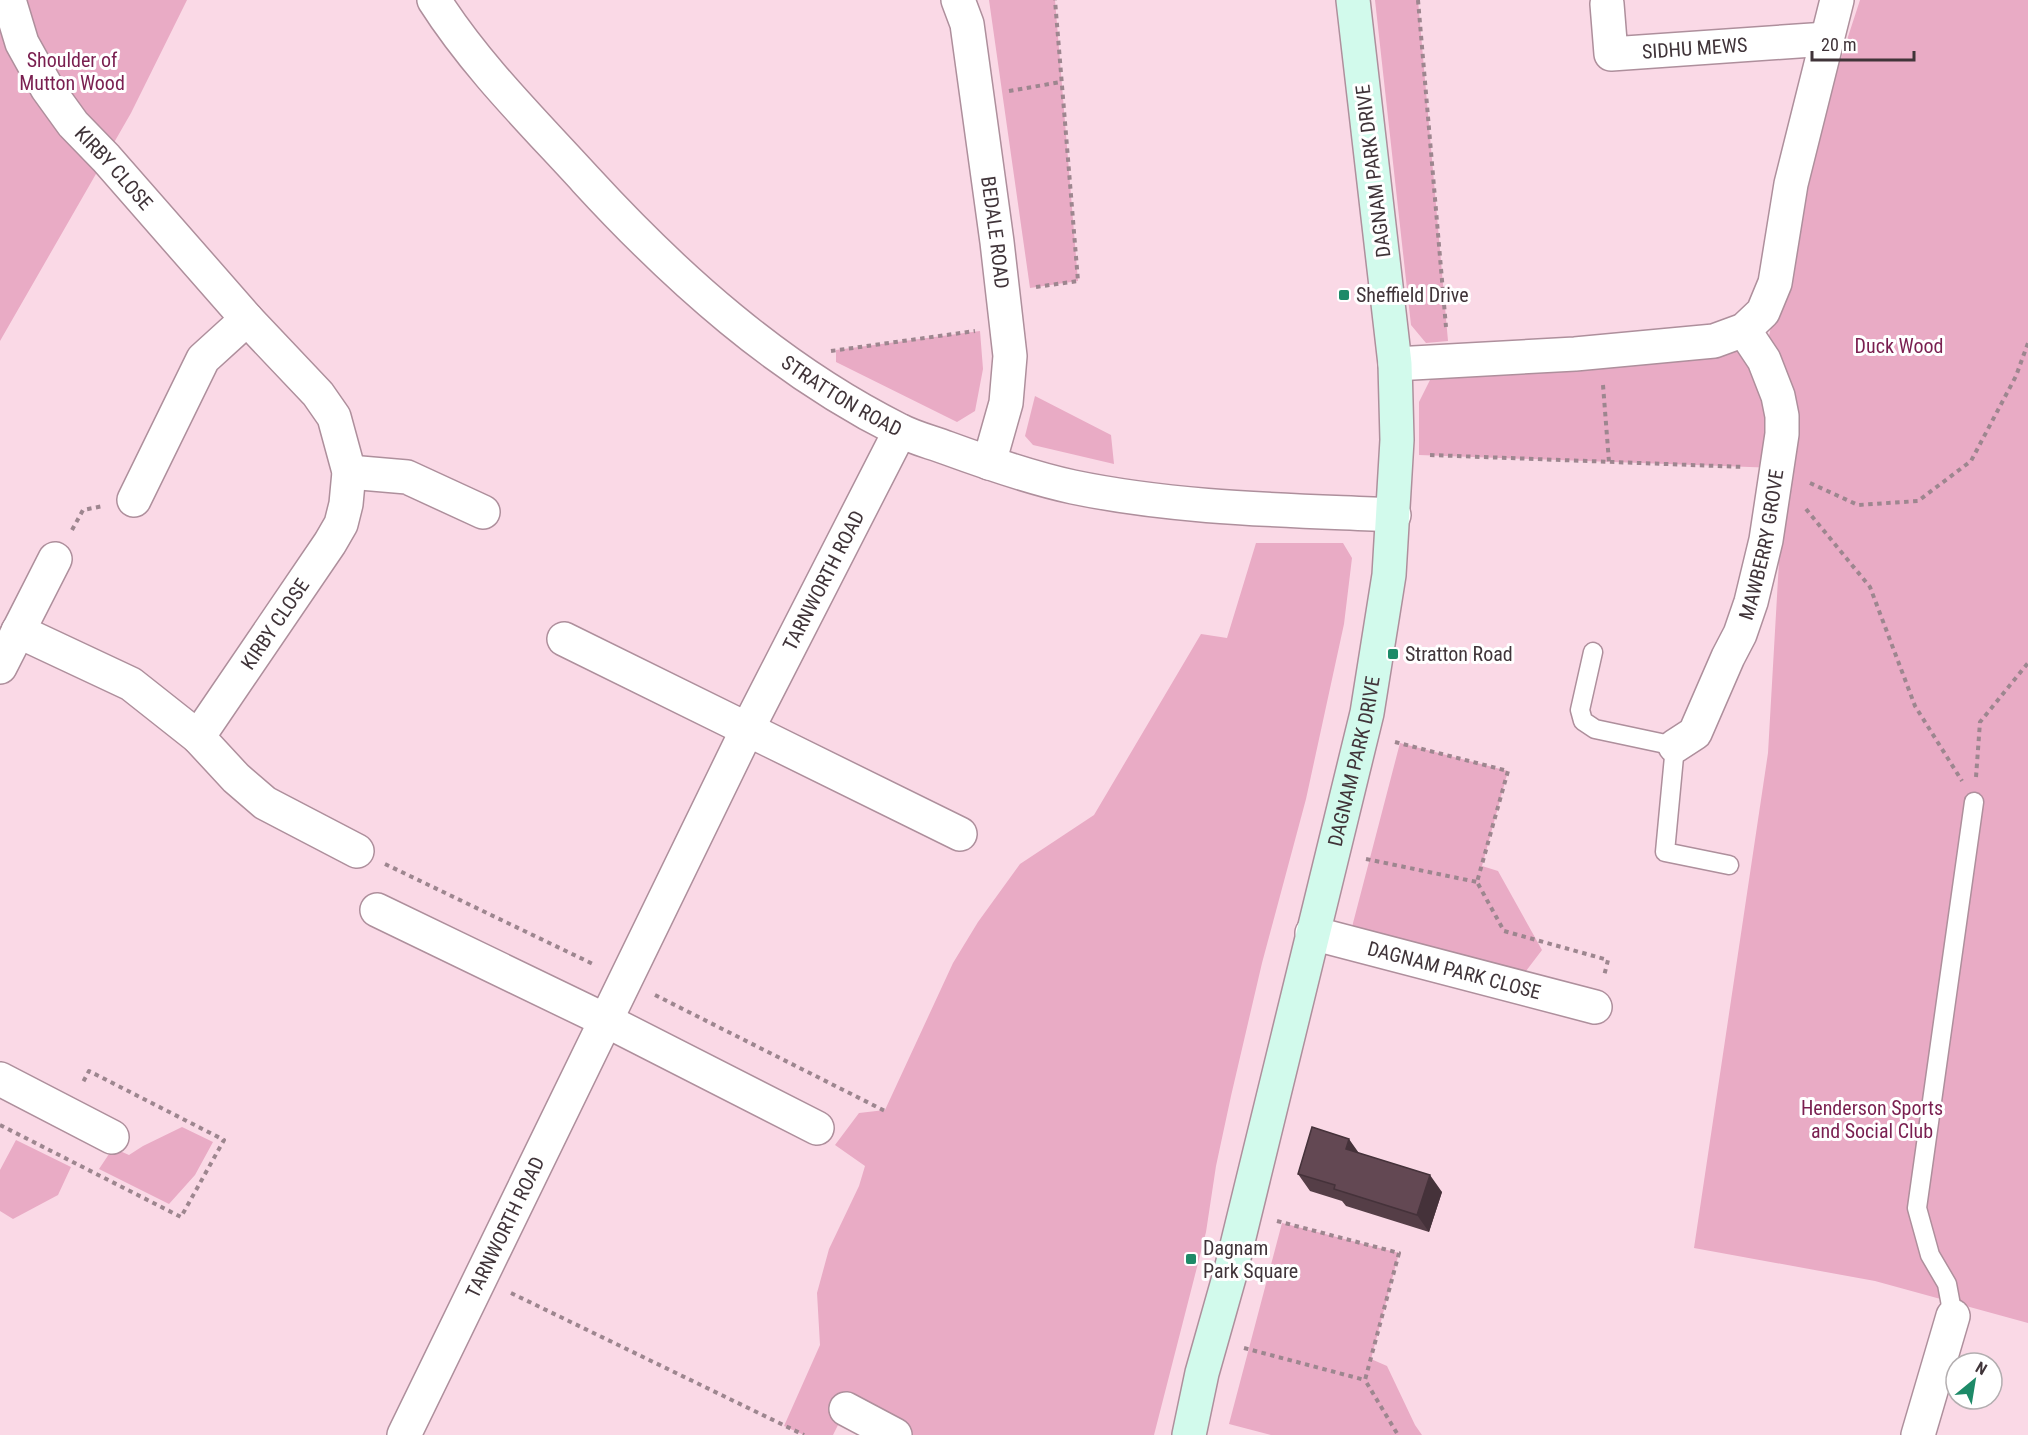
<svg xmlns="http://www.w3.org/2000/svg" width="2028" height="1435" font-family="'Roboto Condensed',sans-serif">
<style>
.green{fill:#e9abc5}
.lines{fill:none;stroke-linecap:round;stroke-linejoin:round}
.lane-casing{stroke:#ae8f9c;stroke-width:21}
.street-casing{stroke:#ae8f9c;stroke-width:36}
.secondary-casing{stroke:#ae8f9c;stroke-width:36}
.path{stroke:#9d868f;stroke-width:4;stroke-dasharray:4.5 4.5;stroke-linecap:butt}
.lane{stroke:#fff;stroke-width:18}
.street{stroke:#fff;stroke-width:33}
.secondary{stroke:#d2faec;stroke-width:33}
.wall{fill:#553e47}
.shaded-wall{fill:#45323a}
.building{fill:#634853;stroke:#45323a;stroke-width:1.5}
.poi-dot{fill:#1d8a68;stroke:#fff;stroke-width:2}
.labels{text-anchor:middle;stroke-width:6;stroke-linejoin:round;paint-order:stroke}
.street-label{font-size:20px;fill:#403439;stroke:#fff}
.park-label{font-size:20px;fill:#7a1f50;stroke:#fff}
.poi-label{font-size:20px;fill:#403439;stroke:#fff;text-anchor:start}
</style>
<rect width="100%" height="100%" fill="#fad9e6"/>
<path class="green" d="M0,0H187L131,113L0,341Z
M989,0H1055L1078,281L1030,288Z
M1375,0H1418L1448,341L1426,343L1411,325Z
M1860,0H2028V1323L1875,1281L1694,1248L1768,753L1782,509L1777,468L1419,455V402L1432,376L1757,349L1764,360L1802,178Z
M980,331L983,369L975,411L957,422L836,362V350Z
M1035,396L1111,435L1114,464L1033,445L1025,436Z
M1256,543H1343L1352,558L1344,624L1306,799L1262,963L1231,1096L1216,1166L1206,1232L1154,1435H895L846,1409L833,1435H804L784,1426L820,1345L817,1293L829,1249L859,1186L865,1166L835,1145L859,1113L885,1110L953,963L978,922L1020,864L1094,815L1201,634L1227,638Z
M1400,743L1508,771L1482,866L1498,871L1542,950L1526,971L1352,927Z
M182,1127L213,1142L195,1175L169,1204L99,1169L113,1148L129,1155L143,1146Z
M16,1140L71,1167L58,1195L13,1219L0,1211V1170Z
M1282,1223L1399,1253L1371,1359L1387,1366L1415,1425L1422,1435H1271L1229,1424Z"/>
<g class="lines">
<g class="lane-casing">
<path id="lane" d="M1593,652L1580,710L1583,721L1595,729L1675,746L1665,852L1729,865
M1953,1316L1947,1284L1930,1255L1917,1208L1974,802"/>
</g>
<g class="street-casing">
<g id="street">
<path id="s1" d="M9,0L22,43L47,88L73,124L106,158L247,319L318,394L334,417L349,472L346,504L341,524L330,543L198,737"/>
<path id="s2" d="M434,0C476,66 533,122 586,180C676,278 779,370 899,430C914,438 931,442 947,448C988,463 1031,478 1073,487C1179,509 1287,510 1394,515"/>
<path id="s3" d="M958,0L967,24L997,242L1010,356L1006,403L989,463"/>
<path id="s4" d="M1607,4L1611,54L1827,39"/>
<path d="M1395,364L1575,354L1714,341L1744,330L1763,312L1775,283L1791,184L1837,0"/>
<path d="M349,472L407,477L483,512"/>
<path d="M134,500L203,359L247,319"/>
<path d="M18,631L131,684L198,737L236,778L265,803L357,851"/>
<path d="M564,639L960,834"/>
<path d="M0,667L55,559"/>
<path id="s5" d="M1675,746L1695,733L1728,657L1740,634L1751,602L1766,540L1782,434V416L1778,396L1764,360L1744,330"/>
<path d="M377,910L607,1021L817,1128"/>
<path id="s6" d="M1312,933L1595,1007"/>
<path d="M0,1079L112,1137"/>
<path d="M846,1409L895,1435"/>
<path id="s7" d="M404,1435L748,728L900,431"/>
<path d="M1918,1435L1953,1316"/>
</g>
</g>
<g class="secondary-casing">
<g id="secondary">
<path id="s8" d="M1189,1435L1202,1373L1230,1274L1367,713L1389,575L1397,440L1395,364L1353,0"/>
</g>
</g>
<path class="path" d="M1418,0L1446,327
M1009,91L1061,82
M1036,287L1078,281L1055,0
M831,351L975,331
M1603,385L1609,462
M1430,455L1744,467
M1810,483L1858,505L1918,501L1971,461L2016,376L2028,343
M1806,509L1870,587L1915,706L1962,781
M72,530L83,510L103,506
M1395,742L1508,771L1477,882L1504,931L1608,960L1604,976
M1976,777L1980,722L2028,663
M1366,859L1477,882
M385,864L595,965
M655,995L885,1111
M0,1125L181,1217L224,1140L89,1071L82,1084
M1277,1221L1399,1253L1365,1380L1398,1435
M511,1293L804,1435
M1244,1348L1365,1380"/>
<use href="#lane" class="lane"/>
<use href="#street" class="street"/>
<use href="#secondary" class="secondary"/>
</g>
<path class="wall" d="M1359,1153L1442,1192L1429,1232L1346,1206L1342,1201L1310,1191L1298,1174Z"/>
<path class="shaded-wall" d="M1349,1139L1361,1156L1346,1149Z
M1430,1175L1442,1192L1429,1232L1417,1215Z"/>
<path class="building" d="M1312,1127L1349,1139L1346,1149L1430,1175L1417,1215L1334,1189L1335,1185L1298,1174Z"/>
<g class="poi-dot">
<rect x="1338" y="289" width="12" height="12" rx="3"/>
<rect x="1387" y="648" width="12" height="12" rx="3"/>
<rect x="1185" y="1253" width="12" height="12" rx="3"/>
</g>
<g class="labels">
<g class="street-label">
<text dy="7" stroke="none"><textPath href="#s4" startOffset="134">SIDHU MEWS</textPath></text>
<text dy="7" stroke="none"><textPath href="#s1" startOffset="201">KIRBY CLOSE</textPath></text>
<text transform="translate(1373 171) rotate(-97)" y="7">DAGNAM PARK DRIVE</text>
<text dy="7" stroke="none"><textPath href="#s3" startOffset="236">BEDALE ROAD</textPath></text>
<text dy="7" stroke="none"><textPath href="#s2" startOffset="572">STRATTON ROAD</textPath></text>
<text dy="7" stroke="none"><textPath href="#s5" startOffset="225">MAWBERRY GROVE</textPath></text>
<text dy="7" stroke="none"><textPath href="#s7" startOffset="952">TARNWORTH ROAD</textPath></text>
<text transform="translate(275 624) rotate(-56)" y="7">KIRBY CLOSE</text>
<text dy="7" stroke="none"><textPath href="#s8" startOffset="694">DAGNAM PARK DRIVE</textPath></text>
<text dy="7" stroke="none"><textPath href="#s6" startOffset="147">DAGNAM PARK CLOSE</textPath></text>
<text dy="7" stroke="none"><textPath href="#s7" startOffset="231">TARNWORTH ROAD</textPath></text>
</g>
<g class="park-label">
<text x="72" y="67">Shoulder of<tspan x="72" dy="23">Mutton Wood</tspan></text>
<text x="1899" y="353">Duck Wood</text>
<text x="1872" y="1115">Henderson Sports<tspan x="1872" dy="23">and Social Club</tspan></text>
</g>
<g class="poi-label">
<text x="1356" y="302">Sheffield Drive</text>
<text x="1405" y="661">Stratton Road</text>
<text x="1203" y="1255">Dagnam<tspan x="1203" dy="23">Park Square</tspan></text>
</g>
</g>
<g transform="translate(1974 1381) rotate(30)"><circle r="28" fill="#ffffff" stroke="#b3aeb0" stroke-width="1.5"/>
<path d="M0-4.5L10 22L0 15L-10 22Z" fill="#1d8a68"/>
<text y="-9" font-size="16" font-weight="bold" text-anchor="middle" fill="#403439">N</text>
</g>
<path d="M1812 51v9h102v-9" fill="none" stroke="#403439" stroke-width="3"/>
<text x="1821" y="51" font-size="18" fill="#403439" stroke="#ffffff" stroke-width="4.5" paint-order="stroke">20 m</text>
</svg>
